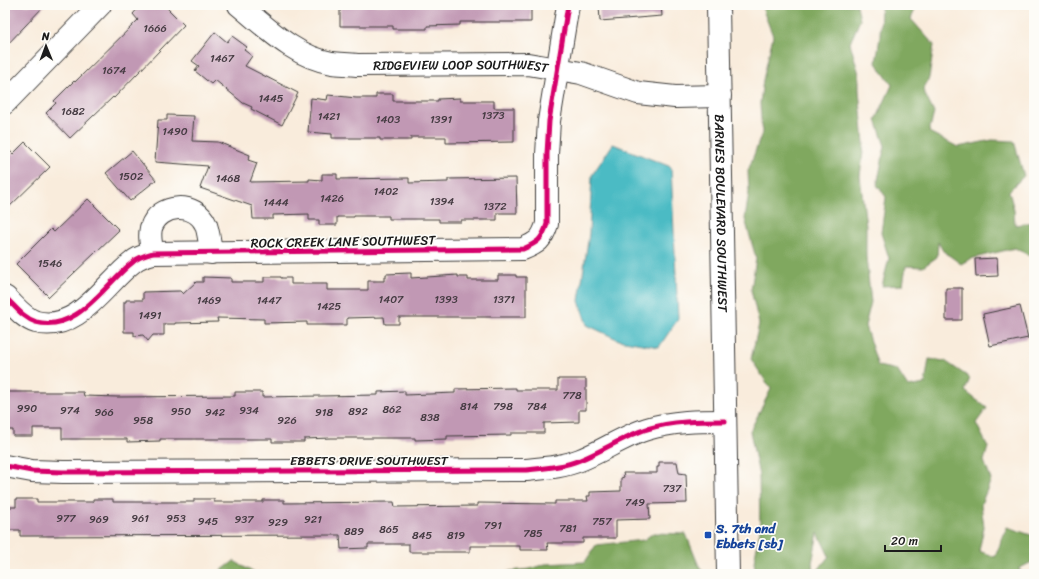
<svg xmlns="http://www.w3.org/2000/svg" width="1039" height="579" font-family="Sriracha,sans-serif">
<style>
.forest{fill:#80a85f;stroke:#4e623e}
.water{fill:#4cbbc4;stroke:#346c70}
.building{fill:#c198b4}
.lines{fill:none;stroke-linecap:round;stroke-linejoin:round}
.minor-casing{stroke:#3d3b39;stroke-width:24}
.minor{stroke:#fff;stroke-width:22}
.cycleway-casing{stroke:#fdfcf7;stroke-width:8}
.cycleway{stroke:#d6006c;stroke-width:5}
.transit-dot{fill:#1a4fb4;stroke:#fdfcf7;stroke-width:1.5}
.labels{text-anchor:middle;stroke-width:3.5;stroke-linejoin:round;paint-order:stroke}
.number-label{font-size:11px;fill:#453b42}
.street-label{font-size:13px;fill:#1c1c1c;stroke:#fdfcf7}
.transit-label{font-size:13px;font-weight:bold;fill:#164399;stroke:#fdfcf7;text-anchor:start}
</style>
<rect width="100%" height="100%" fill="#fdfcf7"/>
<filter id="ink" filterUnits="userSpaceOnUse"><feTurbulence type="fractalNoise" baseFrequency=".025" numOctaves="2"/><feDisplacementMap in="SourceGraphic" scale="8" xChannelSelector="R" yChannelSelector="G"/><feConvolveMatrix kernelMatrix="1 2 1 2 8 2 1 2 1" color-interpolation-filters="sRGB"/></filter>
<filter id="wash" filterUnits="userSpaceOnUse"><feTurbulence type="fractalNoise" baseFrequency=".012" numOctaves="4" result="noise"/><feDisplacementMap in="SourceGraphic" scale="16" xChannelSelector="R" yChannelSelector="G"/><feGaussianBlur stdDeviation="0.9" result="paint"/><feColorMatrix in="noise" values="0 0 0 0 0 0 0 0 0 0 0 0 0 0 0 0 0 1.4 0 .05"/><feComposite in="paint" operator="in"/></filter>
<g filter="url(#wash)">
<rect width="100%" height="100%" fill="#f9ecdc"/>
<path class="forest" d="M761,5H857L860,20L850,43L859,74V90L864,143L860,176L866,226V257L871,302L865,326L878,366L897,370L908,387L925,384L929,359L945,361L970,378L965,391L987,408L976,423L988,447L984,461L991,480L981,504L984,527L979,551L995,557L1007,527L1034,536V561L1018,569L1025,574H824L818,570L829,556L818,533L812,563L816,574H756L754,562L760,530L759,476L750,431L771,389L751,359L759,324L751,290L756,258L745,219L749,192L748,171L762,133L760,103L763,80L773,36Z
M881,5H917L911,19L934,45L929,78L923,90L934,113L929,132L958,147L992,140L1014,141L1024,176L1009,191L1014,210L1015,225L1034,222V258L1015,248L970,259L961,264L943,251L938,242L937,257L923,267L906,266L903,285L882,286L889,258L881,233L886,197L877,185L885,146L876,120L892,85L876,63L880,37Z
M653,533L686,534L698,564L704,574H503L510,571L530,569L545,564L585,562L596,545L644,540Z
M234,561L256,574H214L222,570Z"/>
<path class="water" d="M613,144L671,167L678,319L659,347L619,340L587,325L579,301L589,234L592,175Z"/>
<g id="blocks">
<path class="building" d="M5,5H45L5,47Z
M141,5H164L184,25L114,98L113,97L70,138L46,113L56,103L54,101L74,81L75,82L138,20L133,14Z
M340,5H531V22H460V25L427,26V29H393V26H340Z
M599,5H661L662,16L600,21Z
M215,32L227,42L232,36L247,47L244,50L252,56L245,66L298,93L282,125L251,109L252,107L243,103L215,80L211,84L195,71L199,66L192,61Z
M376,94H393V101H438V99L460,98V101H494V108H514V142L446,143V137H411V140H380V138H332V134L308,132L311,98L327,100L328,95L356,98H376Z
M167,115L194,116L192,141L218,142L250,155L248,160L257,163L250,182L309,181V179L322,180V174H337V179L409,178V183L448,182V179L516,178L517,213H497V220H461V222H439V219H389V216H354V217H337V225H319V220H309V214L273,215V219H253L252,206L200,188L208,166L155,162L158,120H167Z
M25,142L50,167L5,211V146L13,154Z
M132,151L156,180L130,201L106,173Z
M88,199L119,230L49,297L16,264L51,229L54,232Z
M997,258L998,276L976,277L975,259Z
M411,273V278L458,275V277H468V280H498V275H516V277H526V317H399V324H385L384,317L347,318V325H307V322L264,323V319L217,318L218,322L175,323V324H164V335H153L148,341L143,335L134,336V332H124V302H126V300H143V292L180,291L183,294L196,282H203V277L231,278V282H264V277H281V278H291V284H327V290H368V281H384V278H386V274Z
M946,288H962V320H946Z
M1020,306L1028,338L990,346L983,314Z
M558,379H586V410H579V422L544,423V433H511V435L447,436V439L415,440V438H331L304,439V442H272V439H160V441L127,442V439H62V428H33V436H13V430H5V392H83L84,396L118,397L235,396V392H262V397L378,395V392L405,391V395L455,393V389L516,388V390H558Z
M659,462H677L679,473L686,474L687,503L649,504L650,519L616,520V538H583V543H547L548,550H520V546H470V552H409V544H368V548L341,549L340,535L20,536V530H8V507H16V499H37V502H93V499H113V502H194V499H214V502H263V500H284V503L394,502L395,507L477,506V503L555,504V501H588L587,496H590V492L621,491V478L624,477L623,473H657V467H659Z"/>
</g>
</g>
<g filter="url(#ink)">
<use href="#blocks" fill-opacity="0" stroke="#3d3b39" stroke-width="1"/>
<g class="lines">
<g class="minor-casing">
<g id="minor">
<path id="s1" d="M239,5C267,28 295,57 332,63C340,64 349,64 357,65L528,64L581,73L638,93L675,97L720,96"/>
<path id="s2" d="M718,5L728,574"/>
<path d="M5,103L100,5"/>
<path d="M153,253C151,245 149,237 151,228C159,203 196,201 206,225C209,234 210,244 211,253"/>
<path d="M5,297C15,306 23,318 36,322C78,333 105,283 133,262C138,257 146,255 153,253L523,249C537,243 542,240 547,224V154L549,121L568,5"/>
<path d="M5,466L32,471L63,472L526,470C545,468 563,467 580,460C603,451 624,436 647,429C673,421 699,421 725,421"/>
</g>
</g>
<use href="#minor" class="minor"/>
<g class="cycleway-casing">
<path id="cycleway" d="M5,297C15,306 23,318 36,322C78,333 105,283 133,262C138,257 146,255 153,253L523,249C537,243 542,240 547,224V154L549,121L568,5
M5,466L32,471L63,472L526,470C545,468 563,467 580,460C603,451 624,436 647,429C673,421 699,421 725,421"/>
</g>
<use href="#cycleway" class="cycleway"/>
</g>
</g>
<rect class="transit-dot" x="704" y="531" width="8" height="8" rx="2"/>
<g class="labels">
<g class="number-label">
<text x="155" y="32">1666</text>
<text x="222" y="62">1467</text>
<text x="114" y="74">1674</text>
<text x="271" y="102">1445</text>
<text x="73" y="115">1682</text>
<text x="493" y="119">1373</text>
<text x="329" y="120">1421</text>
<text x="388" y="123">1403</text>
<text x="441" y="123">1391</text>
<text x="175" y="135">1490</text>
<text x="131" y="180">1502</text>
<text x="228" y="182">1468</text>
<text x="386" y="195">1402</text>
<text x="332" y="202">1426</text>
<text x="442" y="205">1394</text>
<text x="276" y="206">1444</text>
<text x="495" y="210">1372</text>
<text x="50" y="267">1546</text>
<text x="391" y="303">1407</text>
<text x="446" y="303">1393</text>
<text x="504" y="303">1371</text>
<text x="209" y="304">1469</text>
<text x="269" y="304">1447</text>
<text x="329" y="310">1425</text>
<text x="150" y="319">1491</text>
<text x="572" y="399">778</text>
<text x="469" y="410">814</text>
<text x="503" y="410">798</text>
<text x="537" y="410">784</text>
<text x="27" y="412">990</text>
<text x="392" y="413">862</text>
<text x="70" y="414">974</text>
<text x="249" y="414">934</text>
<text x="181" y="415">950</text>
<text x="358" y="415">892</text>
<text x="104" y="416">966</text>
<text x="215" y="416">942</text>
<text x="324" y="416">918</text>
<text x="430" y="421">838</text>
<text x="143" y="424">958</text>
<text x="287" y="424">926</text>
<text x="672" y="492">737</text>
<text x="635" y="506">749</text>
<text x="66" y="522">977</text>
<text x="140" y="522">961</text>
<text x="176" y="522">953</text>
<text x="99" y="523">969</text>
<text x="244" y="523">937</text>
<text x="313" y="523">921</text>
<text x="208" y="525">945</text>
<text x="602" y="525">757</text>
<text x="278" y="526">929</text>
<text x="493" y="529">791</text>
<text x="568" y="532">781</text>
<text x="389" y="533">865</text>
<text x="354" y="535">889</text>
<text x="533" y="537">785</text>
<text x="422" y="539">845</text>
<text x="456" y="539">819</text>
</g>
<g class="street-label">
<text dy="5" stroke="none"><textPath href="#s1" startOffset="240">RIDGEVIEW LOOP SOUTHWEST</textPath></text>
<text dy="5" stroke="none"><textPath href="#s2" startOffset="208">BARNES BOULEVARD SOUTHWEST</textPath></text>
<text transform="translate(343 241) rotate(-1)" y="5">ROCK CREEK LANE SOUTHWEST</text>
<text x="369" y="465">EBBETS DRIVE SOUTHWEST</text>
</g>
<g class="transit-label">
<text x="716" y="533">S. 7th and<tspan x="716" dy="15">Ebbets [sb]</tspan></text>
</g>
</g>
<rect width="1039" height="579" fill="none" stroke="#fdfcf7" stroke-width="20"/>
<g transform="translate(46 46) rotate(359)" stroke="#fdfcf7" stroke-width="3" paint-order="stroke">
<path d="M0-3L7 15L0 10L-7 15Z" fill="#1c1c1c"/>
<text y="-6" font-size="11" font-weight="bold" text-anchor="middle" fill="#1c1c1c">N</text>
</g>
<path d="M885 545v6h56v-6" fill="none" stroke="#1c1c1c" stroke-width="2"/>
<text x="891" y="545" font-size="12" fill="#1c1c1c" stroke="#fdfcf7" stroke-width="3" paint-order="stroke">20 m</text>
</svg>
